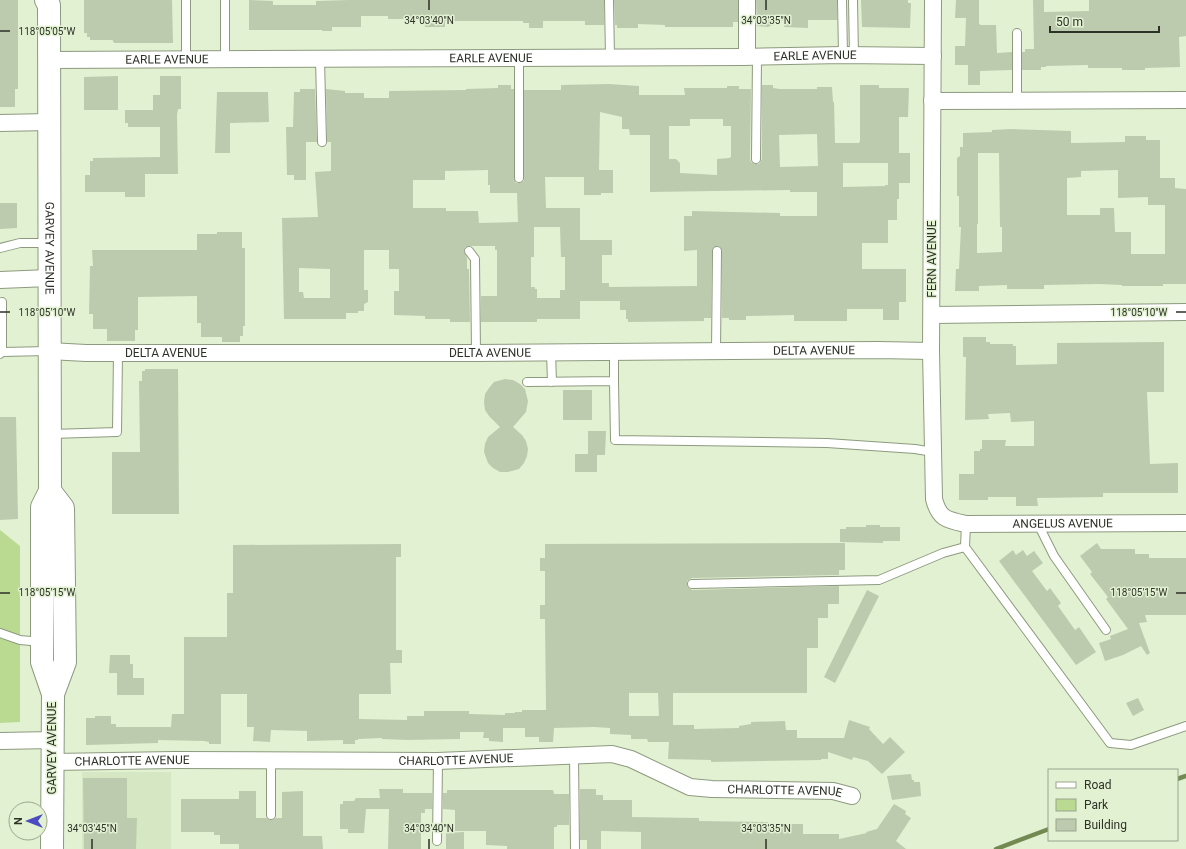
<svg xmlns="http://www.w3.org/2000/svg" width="1186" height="849" font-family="Roboto,sans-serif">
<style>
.built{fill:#d6e8c3}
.green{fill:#bada91}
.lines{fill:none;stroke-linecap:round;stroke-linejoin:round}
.stream{stroke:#728a52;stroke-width:4.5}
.building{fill:#bccaad;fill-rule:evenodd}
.service-casing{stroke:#8d9a7f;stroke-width:10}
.minor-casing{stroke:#8d9a7f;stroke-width:18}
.primary-casing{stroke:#8d9a7f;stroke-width:24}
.service{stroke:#fff;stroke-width:8}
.minor{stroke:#fff;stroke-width:16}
.primary{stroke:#fff;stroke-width:22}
.ticks{fill:none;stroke:#2d3227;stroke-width:1.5}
.labels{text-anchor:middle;stroke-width:3;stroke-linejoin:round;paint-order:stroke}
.street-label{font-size:12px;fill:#2d3227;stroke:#e3f1d3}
.ticks-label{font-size:10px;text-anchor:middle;fill:#2d3227;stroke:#e3f1d3;stroke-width:3;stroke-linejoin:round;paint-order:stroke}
</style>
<rect width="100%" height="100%" fill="#e3f1d3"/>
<path class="built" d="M82,772H171V849H82Z"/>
<path class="green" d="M0,530L20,546V722L0,723Z"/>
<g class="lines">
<path class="stream" d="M1177,779L1186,776
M996,849L1049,829"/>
</g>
<path class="building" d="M0,0H18V89H15V107H0Z
M84,0H172L173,43H115L113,42V40H90V37H87V33H84Z
M249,0L273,1V5H316V1L349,0H604V25H585V21H543V28H529V23H523V21H445V27H425V19H388V16H361V27H332V31H322V30H249Z
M614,0H738V22H733V27H665V25L638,24V28H617V25H615Z
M756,0H837V20H808V28L784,27V20L768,27L757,26Z
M861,0H908V3H911L910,28L862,27Z
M956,0H979V24H980V25H996L997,53L1012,52V70L980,71V85H968V65H955V46H965L966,18H955Z
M1033,0H1044V12L1089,11V0H1186V36L1179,37L1180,67L1145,68V70H1122V68H1088V65L1046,66V67H1041V70H1022V52H1025V49H1034Z
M118,76V110H84V77Z
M160,76H181V109H178L177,115L178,174H145V197H125V192H85V175H90V161H93V158L160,157V127H128V123H125V110H153V95H160Z
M609,84L639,86V95H685L684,88H727V86H739V89H751L750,159L751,162L756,164H759L762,159V85H773V88L780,89H817V87H832L833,102H834L835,143H859L860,141V85H879V88H909L908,117H899V153H910V183H899V199H897V220H888V243H862V269H906V302H899V320H883V309H847V321H794V315L746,316V320H729V318H722V251L720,247L717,246L713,248L712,251L711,318H704V321L628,322V319H626V310H620V301H580V319H537V322H481V296H497V250H495V246H469L465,247L464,251L467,258V269H469L470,322H450V319H425V316L394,315V291H399V269H389V250H364V290H368V302L364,304V311H358V313H346V319H284L282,218L318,217L315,172L331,171V142H327L326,89L345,91V93H364V98H389V91L466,90V89L498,88V85H511V89H514V178L516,183H519L524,181V90H561V85ZM600,112L622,117V129H629L630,135H650V192L790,190V192H817V216H780V213L692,211V216H684V251L697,250V286L609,287V283H602V255H612V240H580V208H546L545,177H584V195H601V193H613V170H599ZM690,119H723V126H731V157L729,158L717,159V175L680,173V163L676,159H669V126H690ZM817,134L818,166L780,167L779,135ZM843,163H888V185H885V186L843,187ZM488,170V185H490V193H517L518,222L479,223L478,211H446V208H413V180H445V171ZM534,227H560L561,257H565V290H560V298H537V289H535V287H531V257H534ZM299,268L330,269V298H304L303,292H299Z
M300,89H315L317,142H306V180H294V175H287L286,127H293L294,92H300Z
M217,92H268L269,122L230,123V153H215Z
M1011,129L1071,131V143L1125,142V136H1146V140H1160V178H1175V188L1186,189V284H1163V286H1122V285L1099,284L1044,285V289H1007V285L979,286V291H955L956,269H959L961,227H959V196H957V158L960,156V147H963V133L992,132V130ZM978,153H999L1000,227H1002V252L977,253V224H978ZM1118,170V198L1148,197V205H1165V254H1131V232H1115L1114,208H1100V215H1067V178L1081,177V171Z
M0,203H17V228L0,229Z
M217,232H242V248H245V326H243V336H240V342H222V337H201V323H197V296L138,297V330H135V341H107V329H93V314H89L90,266H93L92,250H197V234H217Z
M963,337H986V342H990V344H1013V346H1016V365L1057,364V343L1164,342V392H1147L1150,464L1178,463V493H1103V497L1037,498L1038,506H1016V497H988V500H959V474H974V451H980V449H982V440H1006L1005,446H1034V421L1011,422L1010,413L988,414L989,419L965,420L966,357H963Z
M145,369H178L179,514H112V452H140L139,381H142V371H145Z
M505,379L513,380L520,384L525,389L528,401L526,412L513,427L522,435L526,441L528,449L527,456L524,463L519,469L508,472H500L493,468L488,463L484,452L485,444L488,437L500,427L489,416L485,410L484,402L485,394L489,388L494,382Z
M563,390H592V420H563Z
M0,417H16L18,519L0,520Z
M588,431H606L605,455H597V472H575V454H588Z
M866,525H880V527H900V541H883V543L840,542V529H846V527H866Z
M845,543V570H839V575L692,578L687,581V586L692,590L839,586V604H828V618H818V648H807V693H673V725H694V729L739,728V726L751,724V722L785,721L786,730H797V738H844L849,720L870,727L869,729L883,744L890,737L905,752L882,774L868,761L853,757L852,760L828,752V759H821V760L711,762V760L668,759L669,742H648L647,739H631V735L610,734V728L594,727L554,728L553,742H539V737H525V728H503V742L489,741V738H483L484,732H460V739L407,740L382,739V738L358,739V740H355V744H343V740L307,741V731L271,730L270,742L253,741L254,727H247V694H221V744H209V742L204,741L158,740V743L86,745V718H95V716H111V724H116V727H171L172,714H184V637H227V593H233V545L401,544V557H396V650H402V663H390L391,694H359V719L407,720V716H424V711H469V714L505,715V713H515V712H522V710H546L545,619H540V605H545V571H540V558H545V544ZM629,693H658L659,716H629Z
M1097,543L1101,549H1135V554H1149V558H1186V615H1145L1147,622L1139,623L1150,653L1147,655L1141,646L1123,655L1105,661L1099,643L1111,639L1110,636L1128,629L1106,599L1108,597L1090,574L1092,572L1080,556Z
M1013,550L1016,555L1023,550L1027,556L1034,551L1043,563L1032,571L1047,591L1050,588L1061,603L1058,606L1075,630L1079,627L1096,652L1076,665L999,561Z
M867,590L879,596L835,683L824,677Z
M110,655H130V664H133V678H144V695H117V673H109Z
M1138,698L1144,710L1133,716L1126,703Z
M911,774L912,780H914V782H920L921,796L892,800L887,776Z
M83,778H127V818H137L136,849H84Z
M379,789H403V793H432V809H425V813H421V849H388L389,809H366L364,833H348V829H340V804H343V801H354L356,798H380Z
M580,789H596V795H603V800H632V817L699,818V821L768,822V824H803V834H839V839L867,833L866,832L877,829L894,804L906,811L905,814L911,818L896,841L906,849H641V832L601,831V849H587V840H580Z
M447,790H553L554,794H569V825H557V827H554V849H507V846L486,845V831H455V810L443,809V793H447Z
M239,791H256V818H266L271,820L276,818H282V792L303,791V836H322L323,849H239V844H220V835H214V832H181V799H239Z
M464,832V849H446V833Z"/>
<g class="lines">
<g class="service-casing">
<path id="service" d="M225,0V60
M609,0L610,58
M743,0V57
M751,0V57
M842,0L843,55
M853,0L854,56
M1017,33V101
M519,58V178
M320,59L322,142
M186,60V0
M756,159L757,57
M0,248L20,243H48
M469,251L475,259L476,353
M2,302V352
M551,352L552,382
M716,352L717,251
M0,354L2,352L48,351
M614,381V352
M527,382L614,381L615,440L827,443L915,449L933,452
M51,434L117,432L118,353
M966,524L965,547L1110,743L1131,745L1186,726
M1038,524L1054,556L1106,630
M692,584L879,580L943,553L965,547
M0,633L20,640L42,642
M574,756L575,849
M271,760V815
M437,841L438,761"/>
</g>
<g class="minor-casing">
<g id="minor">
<path id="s1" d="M933,0L931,351L934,499C939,519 947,520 966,524L1186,523"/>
<path id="s2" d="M49,60L743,57L843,55L933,56"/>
<path d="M932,101L1186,100"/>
<path d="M0,123L49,122"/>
<path d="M0,280L49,278"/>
<path d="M932,315L1186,312"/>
<path id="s3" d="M49,351L86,353H476L878,350L931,351"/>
<path d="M0,741L52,740"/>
<path id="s4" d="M52,762L175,760L438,761L612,754L631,759L690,787L712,789L833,791L852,796"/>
</g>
</g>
<g class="primary-casing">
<g id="primary">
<path id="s5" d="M46,0L49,5L50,491L42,507V662L53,694L52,849"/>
<path d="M50,491L63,508L65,662L53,694"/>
</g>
</g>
<use href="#service" class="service"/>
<use href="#minor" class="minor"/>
<use href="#primary" class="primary"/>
</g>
<path class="ticks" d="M429,0V10M766,0V10M0,31H10M0,312H10M1176,312H1186M0,593H10M1176,593H1186M92,839V849M429,839V849M766,839V849"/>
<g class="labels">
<g class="street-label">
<text dy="4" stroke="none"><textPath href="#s2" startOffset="766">EARLE AVENUE</textPath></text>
<text dy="4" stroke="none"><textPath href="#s2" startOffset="442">EARLE AVENUE</textPath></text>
<text dy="4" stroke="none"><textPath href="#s2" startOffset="118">EARLE AVENUE</textPath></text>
<text dy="4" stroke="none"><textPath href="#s5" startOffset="249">GARVEY AVENUE</textPath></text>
<text transform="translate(932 259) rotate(-90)" y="4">FERN AVENUE</text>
<text dy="4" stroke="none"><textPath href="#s3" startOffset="765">DELTA AVENUE</textPath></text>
<text dy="4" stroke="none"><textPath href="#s3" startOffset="441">DELTA AVENUE</textPath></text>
<text dy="4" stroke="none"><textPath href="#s3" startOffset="117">DELTA AVENUE</textPath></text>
<text dy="4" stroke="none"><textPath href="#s1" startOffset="640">ANGELUS AVENUE</textPath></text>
<text transform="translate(52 748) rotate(-90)" y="4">GARVEY AVENUE</text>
<text dy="4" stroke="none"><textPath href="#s4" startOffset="404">CHARLOTTE AVENUE</textPath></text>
<text dy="4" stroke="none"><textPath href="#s4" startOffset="80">CHARLOTTE AVENUE</textPath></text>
<text dy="4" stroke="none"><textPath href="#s4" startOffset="740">CHARLOTTE AVENUE</textPath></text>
</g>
</g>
<g class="ticks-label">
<text x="429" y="24">34°03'40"N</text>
<text x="766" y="24">34°03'35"N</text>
<text x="47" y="35">118°05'05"W</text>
<text x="1139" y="316">118°05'10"W</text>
<text x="47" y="316">118°05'10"W</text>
<text x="1139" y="596">118°05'15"W</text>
<text x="47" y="596">118°05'15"W</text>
<text x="92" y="832">34°03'45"N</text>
<text x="429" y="832">34°03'40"N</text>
<text x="766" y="832">34°03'35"N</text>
</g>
<rect x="1048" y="769" width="130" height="72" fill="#e3f1d3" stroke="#9aa58e"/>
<rect x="1056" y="782" width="20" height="6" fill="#ffffff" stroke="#9aa58e"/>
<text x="1084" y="789" font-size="12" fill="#2d3227">Road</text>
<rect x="1056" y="799" width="20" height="12" fill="#bada91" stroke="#9aa58e"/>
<text x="1084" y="809" font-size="12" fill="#2d3227">Park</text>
<rect x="1056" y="819" width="20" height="12" fill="#bccaad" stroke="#9aa58e"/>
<text x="1084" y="829" font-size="12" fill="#2d3227">Building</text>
<g transform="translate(28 821) rotate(270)"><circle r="19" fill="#e3f1d3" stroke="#9aa58e"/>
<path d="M0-3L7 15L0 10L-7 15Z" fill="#4d4bc2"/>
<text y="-6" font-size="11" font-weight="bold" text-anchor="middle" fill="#2d3227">N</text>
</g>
<path d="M1050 26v6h109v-6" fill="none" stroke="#2d3227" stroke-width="2"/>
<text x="1056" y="26" font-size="12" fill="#2d3227" stroke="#e3f1d3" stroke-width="3" paint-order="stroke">50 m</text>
</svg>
